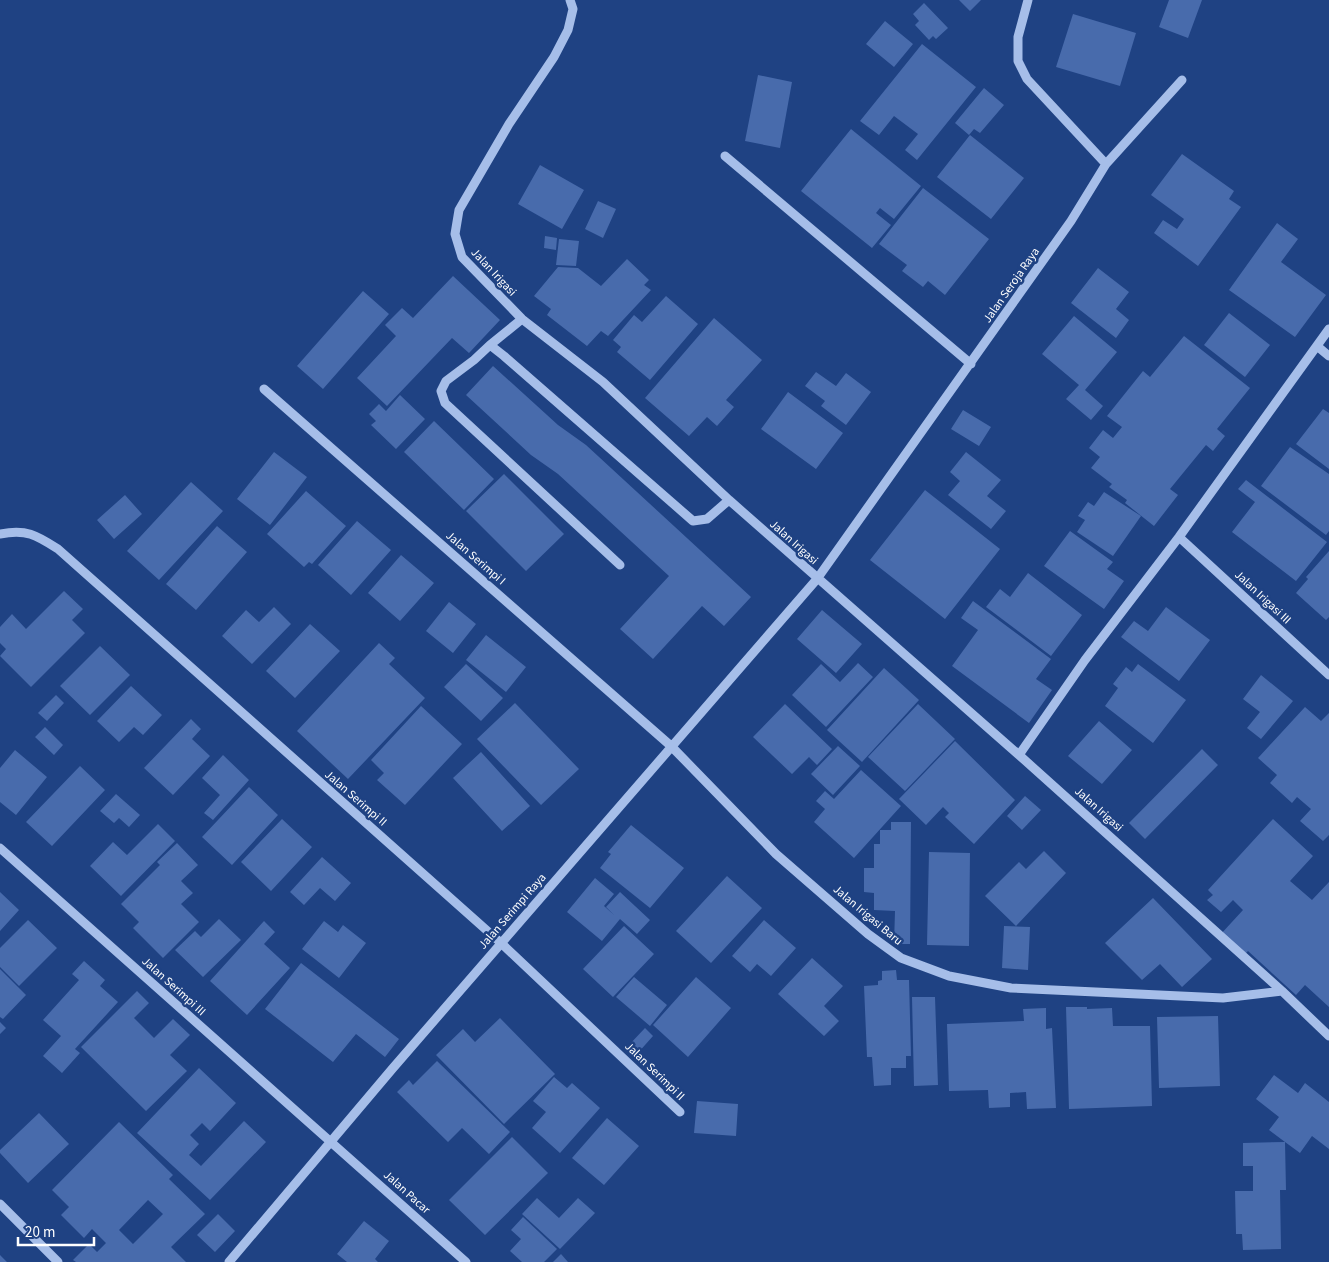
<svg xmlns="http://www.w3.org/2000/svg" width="1329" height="1262" font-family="'Source Sans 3',sans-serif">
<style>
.building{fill:#486bac;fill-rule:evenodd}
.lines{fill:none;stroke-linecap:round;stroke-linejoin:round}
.minor{stroke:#a6bee9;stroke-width:9}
.labels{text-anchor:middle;stroke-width:5;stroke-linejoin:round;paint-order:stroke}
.street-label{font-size:12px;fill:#fff;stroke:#1f4283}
</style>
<rect width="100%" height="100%" fill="#1f4283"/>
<path class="building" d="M959,0H981L970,11Z
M1169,0H1202L1188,38L1159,27Z
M924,3L948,28L936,39L933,36L929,40L915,25L919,21L913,14Z
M1073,14L1136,33L1120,86L1056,67Z
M885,21L913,44L894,67L866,44Z
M922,44L976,87L917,160L905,150L918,134L894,116L879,135L860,121Z
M758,75L792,82L780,148L745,141Z
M984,88L1004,105L980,133L974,129L969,135L955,123Z
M851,129L921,186L894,219L880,208L876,213L891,225L872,248L801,191Z
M970,135L1024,178L991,219L937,177Z
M1182,154L1234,191L1229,199L1241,207L1198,266L1154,233L1163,220L1177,229L1184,219L1151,195Z
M540,165L584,190L562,229L518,204Z
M923,188L989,239L945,295L928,281L923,287L902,271L907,265L879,244Z
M598,201L616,209L603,238L585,229Z
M1277,223L1298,239L1281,262L1326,295L1295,337L1229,290Z
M545,236L557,238L556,250L544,248Z
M559,239L579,241L576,266L556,265Z
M627,259L649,280L644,285L651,290L608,336L601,331L587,346L547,315L551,309L534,296L558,267L578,268L601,286Z
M1098,268L1129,292L1116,309L1129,320L1116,338L1071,303Z
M453,276L500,320L469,353L452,338L387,406L357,378L396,336L385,325L402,308L413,318Z
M363,291L389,314L323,389L297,366Z
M666,296L698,324L650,380L617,352L621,347L613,340L634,315L642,322Z
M1229,313L1270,345L1245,377L1204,345Z
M1074,316L1117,352L1085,390L1103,406L1091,420L1066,399L1079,385L1042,354Z
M714,318L762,360L726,400L734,407L717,426L707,417L689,436L645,398Z
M1184,336L1250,388L1217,429L1225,436L1213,451L1206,445L1170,489L1178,495L1154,526L1125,503L1127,500L1109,487L1112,484L1091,468L1100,457L1089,448L1103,430L1113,438L1122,427L1107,416L1143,371L1150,377Z
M493,366L558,425L586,445L751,597L724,626L702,606L653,659L620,629L669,576L558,474L531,455L466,395Z
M816,372L836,386L846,373L871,392L846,425L821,406L825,401L805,386Z
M788,392L843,433L816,469L761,429Z
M400,395L425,419L396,449L371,425L376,421L369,414L379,404L386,411Z
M1323,409L1329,413V469L1296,444Z
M963,410L991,427L979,446L951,429Z
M434,421L494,479L464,510L404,452Z
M1290,447L1329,474V531L1326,535L1261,486Z
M274,452L307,477L270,525L237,499Z
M966,452L1001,480L987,496L1006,511L991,529L948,495L960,481L950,472Z
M504,474L564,534L526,571L466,511Z
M1246,480L1327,542L1296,581L1232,532L1255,502L1238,489Z
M191,482L223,511L159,580L127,551Z
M925,490L1000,549L945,619L870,560Z
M306,491L346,526L312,564L309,562L304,567L267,534Z
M1104,492L1141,516L1113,556L1077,532L1085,520L1078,516L1088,502L1094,506Z
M125,495L142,514L114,539L97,520Z
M357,521L391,550L351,595L318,565Z
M217,526L247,552L196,610L166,584Z
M1070,531L1113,562L1107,569L1124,581L1104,609L1044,566Z
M1329,551V617L1326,620L1296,593L1308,579L1306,577Z
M401,555L434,583L400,621L368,593Z
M1028,573L1082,615L1051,656L986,607L1000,589L1010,597Z
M64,591L83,609L72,620L85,633L31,687L0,656L6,649L0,643V627L12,614L26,629Z
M973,601L1051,659L1036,679L1052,690L1029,723L952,666L978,630L961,618Z
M449,602L476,624L453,653L426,631Z
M274,607L291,624L252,664L222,636L246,610L259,622Z
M1166,607L1210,640L1179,681L1121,637L1134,621L1148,631Z
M822,610L862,644L836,673L797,639Z
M310,624L340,651L295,698L266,671Z
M486,635L526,667L506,692L466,660Z
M379,643L395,658L389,664L425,698L348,779L297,731Z
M100,646L130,675L90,715L60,686Z
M858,663L873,677L826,727L792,695L821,664L840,682Z
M466,664L503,698L481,721L444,687Z
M1138,664L1186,700L1153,743L1105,706L1118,688L1113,684L1126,667L1132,672Z
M884,668L919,700L862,762L827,730Z
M1261,675L1293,701L1261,739L1247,728L1260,712L1243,699Z
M131,686L162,715L143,735L134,727L119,742L97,721Z
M56,695L64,703L47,721L38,713Z
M515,703L579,769L541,805L477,739Z
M785,704L832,749L817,765L809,757L792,774L753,737Z
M918,704L955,739L905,791L868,757Z
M421,706L462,744L405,805L377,780L384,773L371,760Z
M1305,707L1321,721L1329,713V835L1323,841L1300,821L1311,809L1297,797L1292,803L1270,783L1277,775L1258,758Z
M191,719L201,729L192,739L210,756L173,795L144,768Z
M1099,721L1132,750L1102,784L1068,756Z
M45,727L63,745L54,755L35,737Z
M955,741L1015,800L974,844L945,817L949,813L943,807L926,825L899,799Z
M838,746L860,766L833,795L811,774Z
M1202,749L1218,765L1145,839L1129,823Z
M15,750L47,777L16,815L0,802V768Z
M481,752L530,806L502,831L453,778Z
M223,755L249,780L213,820L204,813L220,795L202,778Z
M80,766L105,790L52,846L26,822Z
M861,770L901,806L854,858L814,822L825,809L816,801L825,791L834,799Z
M249,787L278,815L232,865L202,837Z
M116,794L140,815L129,827L119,818L114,823L100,811Z
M1025,796L1041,810L1022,830L1007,816Z
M282,819L312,847L271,891L241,862Z
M1273,819L1313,856L1290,881L1312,900L1329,882V1007L1305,985L1296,995L1248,951L1243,956L1220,935L1243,910L1233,900L1221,912L1207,900L1213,895L1208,890Z
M891,822H911L910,944H894L895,911L874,910V893L864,892V868H874V844H880V830H891Z
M158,824L175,841L121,896L90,866L113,842L127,855Z
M631,825L684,868L650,908L600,868L611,854L608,852Z
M177,843L198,865L181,881L193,893L181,904L199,922L163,958L133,928L139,922L121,904L160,865L157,862Z
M1044,851L1066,873L1016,926L985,896L1019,862L1026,869Z
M929,852L970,853L969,946L927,945Z
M322,857L351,883L335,901L320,888L304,905L290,892Z
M727,876L762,908L711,963L676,931Z
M595,878L614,894L604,906L614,915L606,907L620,892L650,920L637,934L620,919L602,941L567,912Z
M0,892L19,910L0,931Z
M1153,898L1212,959L1182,987L1160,964L1142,980L1105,943Z
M219,919L241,940L203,977L175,950L195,931L201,937Z
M28,920L57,948L19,986L0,967V948Z
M764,920L796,948L771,976L757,964L750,972L732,956Z
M264,921L275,932L264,944L290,968L247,1015L210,981Z
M324,921L338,932L343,925L366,943L339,978L302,949Z
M624,926L654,954L613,997L583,969Z
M1004,926L1030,927L1028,970L1002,968Z
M812,958L843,986L824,1006L839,1021L824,1036L778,994Z
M84,961L105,980L100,986L118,1002L75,1049L80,1053L62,1073L43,1056L61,1036L43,1020L79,980L72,974Z
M301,963L399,1039L385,1057L356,1034L333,1062L265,1009Z
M0,969L26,995L3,1019L0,1017Z
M896,970L897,980H909L911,1056H906V1068H891V1085L874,1086L872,1057H867L864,986L878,985V981L882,980V971Z
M634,977L667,1005L650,1026L616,997Z
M696,977L731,1008L688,1057L653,1025Z
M137,991L149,1003L134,1018L154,1038L173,1019L190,1035L170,1055L187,1071L146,1111L81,1047Z
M912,997H935L938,1085L914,1086Z
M1066,1007H1087V1009L1112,1008L1113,1026H1150L1152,1106L1069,1109Z
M1046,1008V1029L1052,1028L1056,1108L1027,1109L1026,1092L1010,1093V1107L989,1108L988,1090L949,1091L947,1024L1024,1021L1023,1009Z
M1218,1016L1220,1086L1159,1088L1157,1017Z
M500,1018L555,1074L504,1124L436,1055L463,1029L475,1042Z
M0,1022L6,1028L0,1034Z
M645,1028L653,1036L637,1054L628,1046Z
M437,1061L510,1132L489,1154L462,1128L448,1142L397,1092L409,1080L413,1085Z
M199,1068L236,1103L210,1131L202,1123L190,1135L199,1144L189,1155L201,1166L244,1121L266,1142L210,1200L137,1133Z
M1274,1075L1298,1093L1305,1083L1329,1102V1149L1312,1136L1300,1153L1285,1142L1286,1190H1280L1281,1249L1243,1250L1242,1234H1236L1235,1191H1253V1166H1243V1143L1285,1142L1269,1130L1279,1117L1256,1099Z
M554,1077L567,1088L572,1083L600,1108L560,1153L532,1128L546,1112L533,1101Z
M697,1101L738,1104L736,1136L694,1133Z
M39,1113L69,1144L28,1183L0,1153V1150Z
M607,1118L639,1146L604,1185L572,1158Z
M119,1122L173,1175L169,1179L205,1214L171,1247L186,1262H76L73,1260L89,1244L97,1252L106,1243L92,1229L84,1238L61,1215L69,1207L52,1190ZM148,1200L163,1214L133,1244L119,1230Z
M512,1137L548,1173L485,1235L449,1200Z
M537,1198L559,1218L578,1198L595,1213L560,1249L522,1214Z
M218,1214L235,1231L215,1252L197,1235Z
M523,1217L557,1249L544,1262H522L510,1251L521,1239L511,1230Z
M364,1221L389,1241L375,1259L378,1262H347L337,1254Z
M561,1254L568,1262H553Z
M0,1255L7,1262H0Z"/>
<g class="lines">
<path class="minor" d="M570,0L573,9L568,30L554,57L509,124L459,210L455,234L462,257L522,319L603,382L729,500L1019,755L1282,991L1329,1036
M725,156L971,364
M1106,164L1182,80
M490,345L522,319
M1317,346L1329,356
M264,389L671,746L776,854L868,934L901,958L949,976L1011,988L1223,998L1282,991
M0,534C27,529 36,535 58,549L501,943L680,1112
M1179,537L1329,675
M620,565L445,403L441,391L446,381L474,360L490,345L504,356L693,521L707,519L729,500
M1019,755L1085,660L1179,537L1329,329
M0,848L466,1262
M0,1204L58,1262
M229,1262L393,1068L817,579L1071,221L1106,164L1027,79L1018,61V37L1028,0"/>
</g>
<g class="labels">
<g class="street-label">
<text transform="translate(494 272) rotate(47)" y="4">Jalan Irigasi</text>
<text transform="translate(1011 285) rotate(-55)" y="4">Jalan Seroja Raya</text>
<text transform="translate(794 542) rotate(42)" y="4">Jalan Irigasi</text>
<text transform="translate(476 558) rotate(41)" y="4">Jalan Serimpi I</text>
<text transform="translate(1263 597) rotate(43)" y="4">Jalan Irigasi III</text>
<text transform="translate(356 798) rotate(41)" y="4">Jalan Serimpi II</text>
<text transform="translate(1099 809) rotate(42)" y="4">Jalan Irigasi</text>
<text transform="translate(512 911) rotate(-49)" y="4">Jalan Serimpi Raya</text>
<text transform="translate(868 915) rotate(40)" y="4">Jalan Irigasi Baru</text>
<text transform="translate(174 986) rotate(42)" y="4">Jalan Serimpi III</text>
<text transform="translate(655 1071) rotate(44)" y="4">Jalan Serimpi II</text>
<text transform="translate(407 1192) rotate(42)" y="4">Jalan Pacar</text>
</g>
</g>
<path d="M18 1237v8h76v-8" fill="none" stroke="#ffffff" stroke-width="2.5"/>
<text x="25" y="1237" font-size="15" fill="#ffffff" stroke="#1f4283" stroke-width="4" paint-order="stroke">20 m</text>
</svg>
